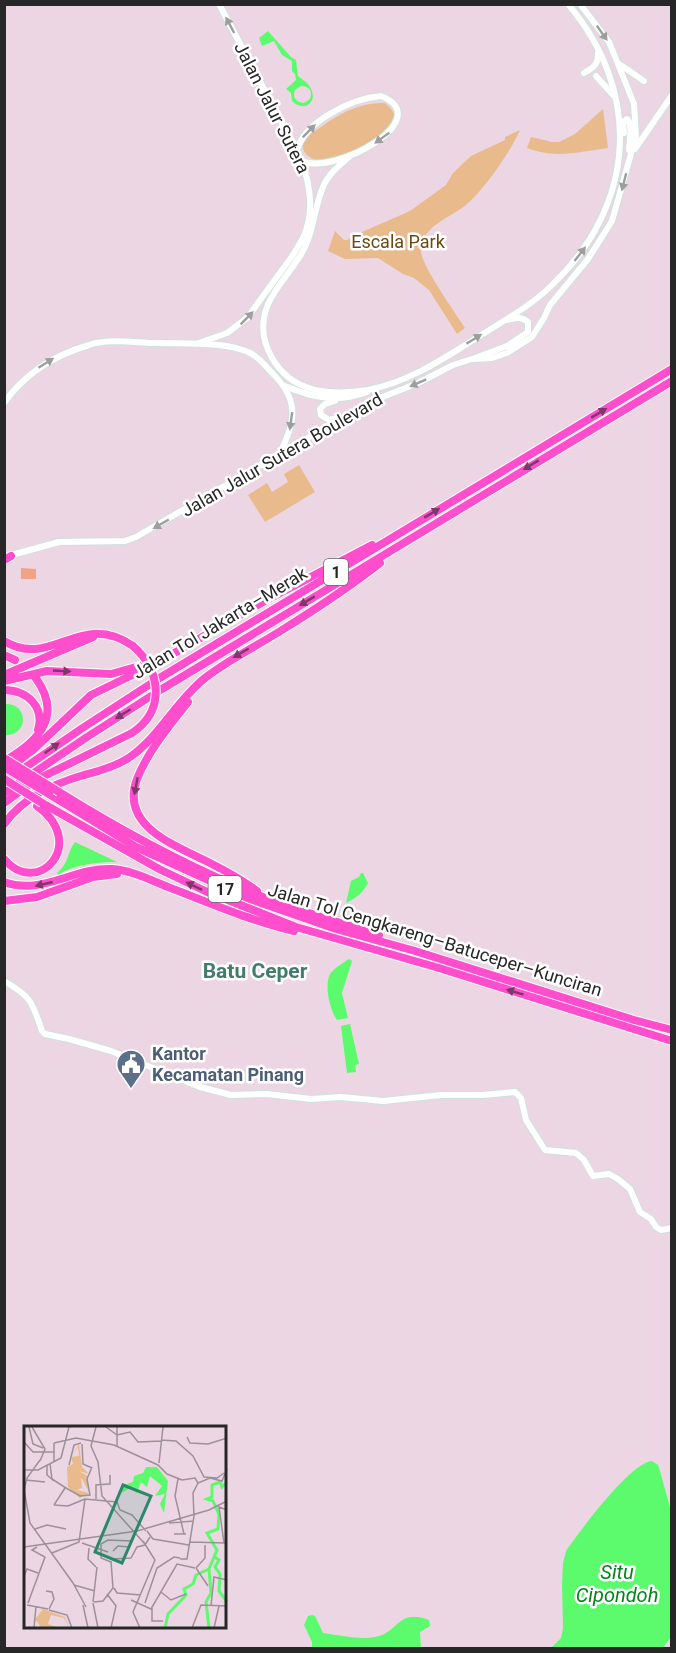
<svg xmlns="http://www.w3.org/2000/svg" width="676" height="1653" font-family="Roboto,sans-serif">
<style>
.green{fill:#e9bb8c}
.pitch{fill:#f2a386}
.water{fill:#5cfb6e;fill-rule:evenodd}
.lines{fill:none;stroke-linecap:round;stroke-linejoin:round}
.secondary-casing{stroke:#cce3db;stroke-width:8}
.motorway-casing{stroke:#fff;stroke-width:10}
.secondary{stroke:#fff;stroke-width:6}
.motorway{stroke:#ff4ecd;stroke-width:8}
.motorway-bridge-casing{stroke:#fff;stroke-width:10;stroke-linecap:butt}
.motorway-bridge{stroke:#ff4ecd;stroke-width:8}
.oneway{fill:#9e9e9e}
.oneway2{fill:#7d3769}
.labels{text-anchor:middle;stroke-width:5;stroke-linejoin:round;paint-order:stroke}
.shield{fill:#fff;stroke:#686868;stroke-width:1.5}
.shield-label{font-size:16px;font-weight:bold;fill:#272727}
.street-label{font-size:18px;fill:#272727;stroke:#fff}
.park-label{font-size:18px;fill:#6a4a11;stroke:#fff}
.service-label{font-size:18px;font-weight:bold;fill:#4e5e75;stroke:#fff;text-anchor:start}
.water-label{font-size:20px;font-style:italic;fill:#03851c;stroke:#fff}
.quarter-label{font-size:21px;font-weight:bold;fill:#437c69;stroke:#fff}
.inset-river{fill:none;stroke:#5cfb6e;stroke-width:3}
.inset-road{fill:none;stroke:#9d9098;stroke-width:1.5}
.view{fill:#2b8869;fill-opacity:0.15;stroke:#2b8869;stroke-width:3}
.inset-edge{fill:none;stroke:#272727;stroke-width:3}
</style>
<rect width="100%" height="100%" fill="#ecd6e3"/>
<path class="green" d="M385,103C388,106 392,109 394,113C399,135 342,156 326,160C312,163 295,151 307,137C309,134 315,131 318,129C338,114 360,102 385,103Z
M603,109L608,148C578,152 556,159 527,148L531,137L552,142H559L575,134Z
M520,130C511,151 484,190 466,205C455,214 439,220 429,231C423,237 420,244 421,252C423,268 455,312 465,328L457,334L429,290L414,278L403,274L378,258L345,259L328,251L335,231L344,240H347L355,235L410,211L446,185L453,173L471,156L505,140V137Z
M299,465L315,492L265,522L248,495L267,483L272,492L288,482L284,474Z"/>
<path class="pitch" d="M21,568L36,569V579H21Z"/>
<path class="water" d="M268,31L291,57L296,60L298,76C306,82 312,85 313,97C310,109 299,108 292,101L291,93L286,89L296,80L295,74L292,71V61L282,55L274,41L262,46L259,38ZM301,86C309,86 313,91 310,99L304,103C296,102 292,97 295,90Z
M5,704C29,703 29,736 5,735Z
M75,842L117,862C98,862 75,864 58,875L57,873C70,862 67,852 75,842Z
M361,873H363L368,883C364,892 355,899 346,903L351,881L359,877Z
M349,959L352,961L342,993L348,1018L337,1020C330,1010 324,986 330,974C334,968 343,963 349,959Z
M350,1024L359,1064L355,1065L356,1072L347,1073L341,1026Z
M652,1461L658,1465L660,1471L671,1511V1637L663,1648H551L561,1638L563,1628L562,1584L563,1563L566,1551C579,1532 631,1462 652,1461Z
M312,1615L315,1616L323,1633C339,1635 359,1640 375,1637C399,1633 397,1608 429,1620L430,1626L420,1632L421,1648H312V1642L304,1625L308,1616Z"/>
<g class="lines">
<g class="secondary-casing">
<path id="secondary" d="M619,64L644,81
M584,73C593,68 599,64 598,53
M596,76L613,95
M624,133L623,122L627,119C634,125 629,141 629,150
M635,149L672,95
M297,150C305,121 353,98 381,96C438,119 334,176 302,161
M350,156C340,165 328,174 323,187C313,211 314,237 298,259C287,276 270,294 265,313C257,345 279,379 309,388C327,394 350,393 368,390C409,382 443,359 478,337C503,321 531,306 552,285C636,205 643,93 568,4
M196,344L227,333L247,318L293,255L303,238C315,212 310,186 302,161L219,4
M475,358L507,346L528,332V322C521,316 516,318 507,320
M285,386C313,398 338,403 367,392
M335,401L325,404L320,409L321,415L329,420L340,418
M4,403C25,373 55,355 89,345C110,338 136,343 158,343C185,344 228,341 252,354C261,359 268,369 275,376C301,403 294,425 279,455
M8,556L59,542L125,541L136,537L370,402L418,383L453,365L472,359L492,358L507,353L532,337L544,318L550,305L588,259L612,221L636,136L634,104L618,64L609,42L580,4
M4,981C32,997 32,1002 42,1031L45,1034L69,1039L111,1051L200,1087L231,1095L267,1094L311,1099L341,1097L383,1101L441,1095H483L515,1092L521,1098L526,1120L545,1150L576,1153L584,1160L593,1176L609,1174L618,1179L630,1189L640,1212L651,1219L656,1227L661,1230L672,1228"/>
</g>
<g class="motorway-casing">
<path id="motorway" d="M4,560L11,556
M4,641C52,670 80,609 133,646
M4,655L15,660
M4,675L93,637
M4,681L47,671L111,674L143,665
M4,690C27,690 45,707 38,730
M188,702C170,725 148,751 137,779C119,827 177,846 210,863C226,871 242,880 257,891
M4,761C38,742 64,716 35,677
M4,772L34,749L91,695L159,662L261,603L372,545
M4,782L81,729L158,679L672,369
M59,792C117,828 173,859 236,886C282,906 331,920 379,935
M4,793L87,737L162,689L672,381
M49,794L136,847L250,899L336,929L415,951L634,1020L672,1030
M4,803L36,780L132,733
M42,803L159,869L205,891L296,927L439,968L672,1041
M4,824C24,797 53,784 84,775C100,771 117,766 130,757C160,736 177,700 205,678C229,659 257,646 282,630C316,609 349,587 380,563
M4,859C38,899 89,843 37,806
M4,882C42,896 74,867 112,869C131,870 150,880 168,887C210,903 251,921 294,931
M4,901L37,897L93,877L117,874"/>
</g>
<use href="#secondary" class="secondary"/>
<use href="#motorway" class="motorway"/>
<g class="motorway-bridge-casing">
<path id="motorway-bridge" d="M132,733C166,710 161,671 133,646
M4,758L59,792
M4,767L49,794
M4,779L42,803"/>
</g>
<use href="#motorway-bridge" class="motorway-bridge"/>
</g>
<defs><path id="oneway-solid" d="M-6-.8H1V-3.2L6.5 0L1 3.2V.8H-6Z" transform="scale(1.5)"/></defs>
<g class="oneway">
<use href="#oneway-solid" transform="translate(230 25) rotate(-118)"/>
<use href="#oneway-solid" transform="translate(602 33) rotate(55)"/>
<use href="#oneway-solid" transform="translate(309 131) rotate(-45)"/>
<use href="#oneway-solid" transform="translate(382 138) rotate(144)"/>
<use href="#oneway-solid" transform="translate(624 182) rotate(104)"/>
<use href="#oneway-solid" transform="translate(580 254) rotate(-52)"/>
<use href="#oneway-solid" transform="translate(247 318) rotate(-45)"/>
<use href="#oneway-solid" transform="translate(474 339) rotate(-32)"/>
<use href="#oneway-solid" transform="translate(46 363) rotate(-32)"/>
<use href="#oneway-solid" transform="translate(418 383) rotate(156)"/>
<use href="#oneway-solid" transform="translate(291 421) rotate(98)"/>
<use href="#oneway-solid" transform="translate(161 524) rotate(150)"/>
</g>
<g class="oneway2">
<use href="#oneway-solid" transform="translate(599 413) rotate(-31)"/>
<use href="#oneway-solid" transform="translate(531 465) rotate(149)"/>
<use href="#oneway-solid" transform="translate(432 513) rotate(-31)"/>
<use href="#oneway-solid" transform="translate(307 601) rotate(149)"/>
<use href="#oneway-solid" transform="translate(241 653) rotate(150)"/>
<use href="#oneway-solid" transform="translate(62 671) rotate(3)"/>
<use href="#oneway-solid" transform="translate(123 714) rotate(148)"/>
<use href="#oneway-solid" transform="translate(52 748) rotate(-35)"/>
<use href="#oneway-solid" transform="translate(136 786) rotate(101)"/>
<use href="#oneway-solid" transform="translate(44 884) rotate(167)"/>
<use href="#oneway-solid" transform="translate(194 886) rotate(-154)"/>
<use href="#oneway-solid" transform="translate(515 992) rotate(-163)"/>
</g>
<defs>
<g id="civic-pin" transform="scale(1.5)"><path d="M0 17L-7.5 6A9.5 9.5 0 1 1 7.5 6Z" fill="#5c6f8a" stroke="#fff"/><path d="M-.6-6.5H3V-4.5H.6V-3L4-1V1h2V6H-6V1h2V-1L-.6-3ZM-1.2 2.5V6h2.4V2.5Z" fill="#fff"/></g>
</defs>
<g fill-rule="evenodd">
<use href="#civic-pin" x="131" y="1064"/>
</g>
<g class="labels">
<g class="shield">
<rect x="324" y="559" width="24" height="26" rx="4.5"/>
<rect x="208.5" y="876" width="33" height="26" rx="4.5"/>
</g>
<g class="shield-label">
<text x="336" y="578">1</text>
<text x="225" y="895">17</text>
</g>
<g class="street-label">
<text transform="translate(272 108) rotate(63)" y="6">Jalan Jalur Sutera</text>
<text transform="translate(282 455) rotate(-30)" y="6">Jalan Jalur Sutera Boulevard</text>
<text transform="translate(220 623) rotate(-31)" y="6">Jalan Tol Jakarta–Merak</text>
<text transform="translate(435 940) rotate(17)" y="6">Jalan Tol Cengkareng–Batuceper–Kunciran</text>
</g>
<g class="park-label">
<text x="398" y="248">Escala Park</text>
</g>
<g class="service-label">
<text x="152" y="1060">Kantor<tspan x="152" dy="21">Kecamatan Pinang</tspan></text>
</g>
<g class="water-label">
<text x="617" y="1579">Situ<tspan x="617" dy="23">Cipondoh</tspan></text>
</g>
<g class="quarter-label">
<text x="255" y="978">Batu Ceper</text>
</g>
</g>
<g transform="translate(24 1426)">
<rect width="202" height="202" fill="#ecd6e3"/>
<path d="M55,18L58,41L65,48L55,45L63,50L65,66L57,51L58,62L53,64L65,67L56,72L44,61L43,41L49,38L47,31L55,30L54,21L49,28ZM19,183L41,191L45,202L40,192L27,189L24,198L35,202H17L13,195L9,196Z" fill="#e9bb8c"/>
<path d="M122,41H133L144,55L140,87L136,78L141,68L131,70L138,60L126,50L123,61L117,56L113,67L109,64L110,60L97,67V60L109,56L110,50L119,47Z" fill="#5cfb6e"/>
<path class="inset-river" d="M189,130L195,134L191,141L196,148L195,165L203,176M185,143L187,167L182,176L185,202M141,202L144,188L162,169L160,163L169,158L172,149L185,143L193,124L183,107L194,103L195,88L189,75L183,73L188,71V59L196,56L198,61L203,56"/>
<path class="inset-road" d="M5,1L9,18L19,22M8,1L21,23L16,35M72,1L67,20L74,36L78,70L120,117M82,1L93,9L106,6L114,16L137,15M93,1V20M163,11L166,17L184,18L203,12M137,14L152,15L169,30L180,51L193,52L200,47M0,16L9,26H30M30,17L52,12L90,19L134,39L143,48L158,54L171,52L174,57M58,18L59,38L68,42M16,34L3,52L0,64L6,97L49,157L62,181M30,36V17M135,37L139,1M26,38L28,53L42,62M45,39L50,19L57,17M23,40V49L30,55M0,44H14L37,32L45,1M86,49V59V49M154,53L151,70L160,108M2,54L21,56M174,57L186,52L198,55L203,43M42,62L56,70L66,69L63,53L68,41M72,73V59L85,58M30,79L44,80L61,73M30,79L41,62M145,97L170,95M11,103L23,99L42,103M123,105L129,113L165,119M160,108H150H162M166,116L203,117M58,117L84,126M200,117L195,81L203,84M0,121L113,105L185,84L203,75M65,122L64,133L72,141M28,127L55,116L61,73L93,76L96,84L108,89L122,105M89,133L107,132L113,121L121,119L126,111M156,133H163L170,90L169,67L174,57M87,136L77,132V118L84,114L108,115L105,121L94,120L89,125M172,142L184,160M172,142L181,132V119M0,150L3,143L14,147M50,159L71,165M90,162L93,167L117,169M22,165L28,166L30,173L25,183M137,166L147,174L162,168M83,168L92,180L87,202M107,174L127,183L153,138L171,142M69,176L73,141M70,176L79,175L89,162L87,135M4,177L21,131L8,124L13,121M69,177L74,202M121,177L133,142L150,131L156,132M3,179L24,183M59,179L64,202M187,180L190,151L203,154M128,182V195H139M25,184L43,189L48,202M10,202L12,180M116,202L109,186L131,134L119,115M168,202L177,179L203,180M190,202L195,180"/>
<path class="view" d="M99,59L127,70L98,137L71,126Z"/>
<rect width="202" height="202" class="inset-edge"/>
</g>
<rect width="676" height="1653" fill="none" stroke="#272727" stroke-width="12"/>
</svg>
